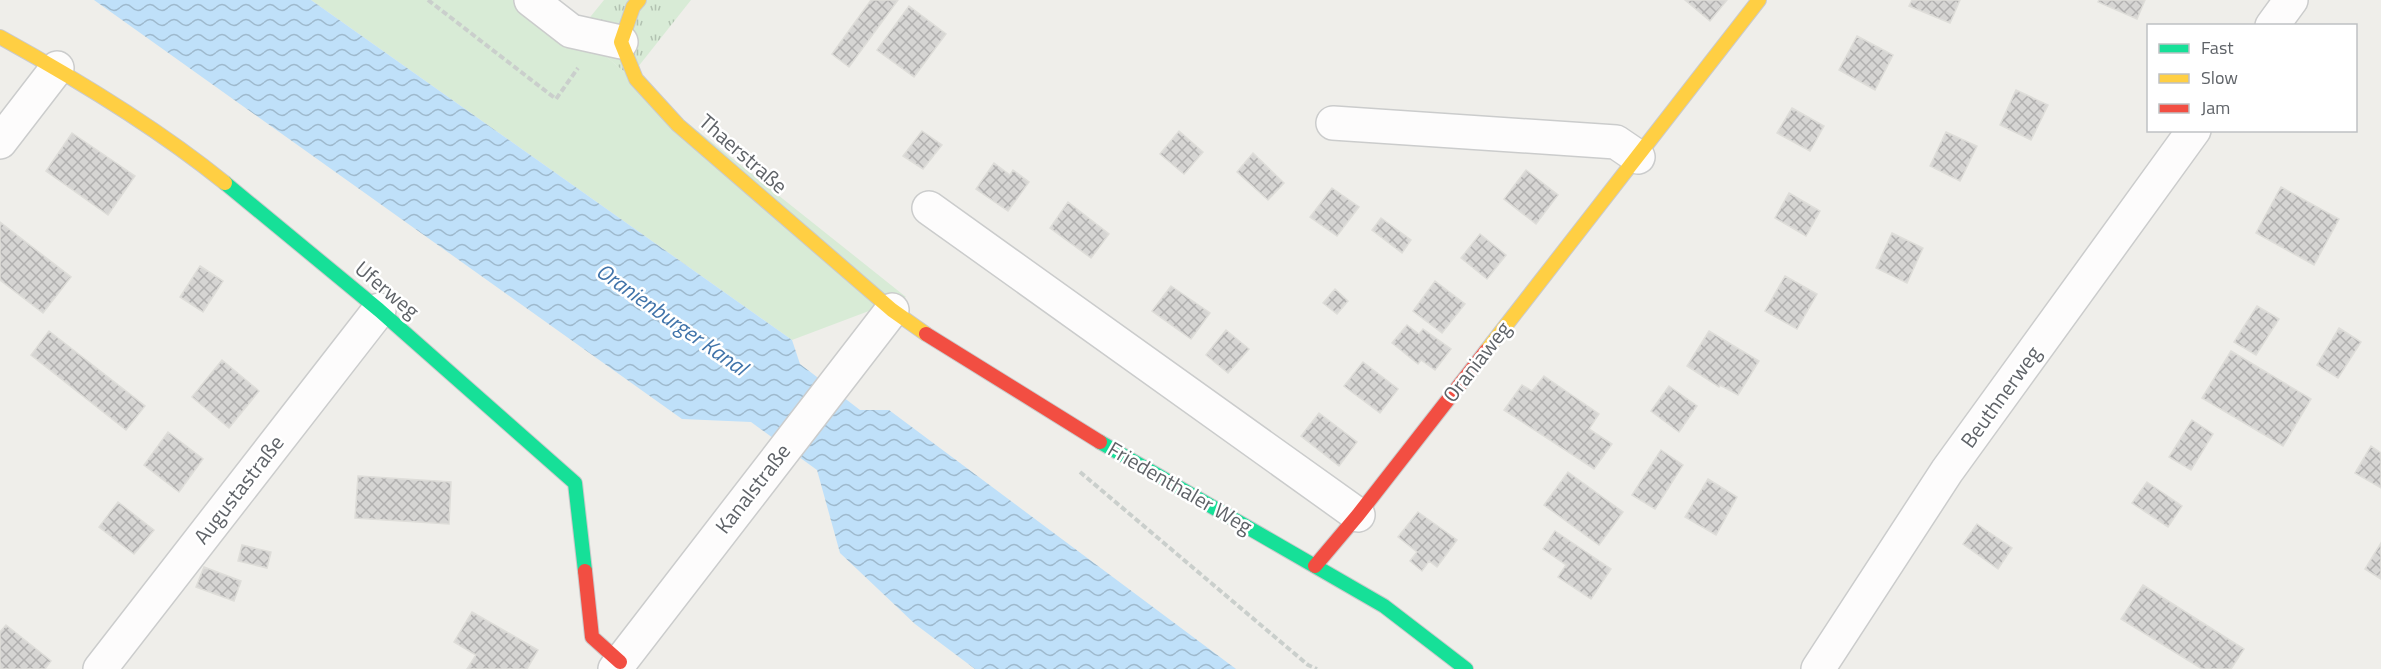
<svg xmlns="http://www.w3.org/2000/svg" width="2381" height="669" font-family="'Titillium Web',sans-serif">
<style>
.grass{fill:url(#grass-tufts)}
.green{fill:#d8ebd6}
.water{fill:url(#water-waves)}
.building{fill:url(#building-cross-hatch);stroke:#deddd9;stroke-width:1.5}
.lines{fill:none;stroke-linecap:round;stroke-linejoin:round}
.street-casing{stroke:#cbcccc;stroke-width:36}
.fast-casing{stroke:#cacacb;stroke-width:16}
.slow-casing{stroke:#cacacb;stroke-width:16}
.jam-casing{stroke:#cacacb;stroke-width:16}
.path{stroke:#cacfcc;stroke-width:4;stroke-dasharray:6 3;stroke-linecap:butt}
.street{stroke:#fdfcfc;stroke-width:33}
.fast{stroke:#16e098;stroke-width:14}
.slow{stroke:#ffcf43;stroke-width:14}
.jam{stroke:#f24e42;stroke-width:14}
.labels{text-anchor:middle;stroke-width:5;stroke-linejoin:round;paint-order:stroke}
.street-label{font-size:21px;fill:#5f6368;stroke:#fff}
.water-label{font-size:22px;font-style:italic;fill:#4174aa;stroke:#fff}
</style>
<defs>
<pattern id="grass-tufts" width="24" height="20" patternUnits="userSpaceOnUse" patternTransform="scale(1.5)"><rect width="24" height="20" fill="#d8ebd6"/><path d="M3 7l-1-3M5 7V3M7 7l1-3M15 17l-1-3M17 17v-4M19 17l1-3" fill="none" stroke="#b2c2b1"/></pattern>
<pattern id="water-waves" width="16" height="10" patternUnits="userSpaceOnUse" patternTransform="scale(1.5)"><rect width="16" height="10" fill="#bfe0f9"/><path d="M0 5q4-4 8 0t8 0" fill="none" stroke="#9eb9cd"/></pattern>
<pattern id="building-cross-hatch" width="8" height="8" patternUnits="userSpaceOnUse" patternTransform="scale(1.5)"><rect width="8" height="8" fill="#d6d5d3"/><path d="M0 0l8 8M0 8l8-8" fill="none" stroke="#b1b0af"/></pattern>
</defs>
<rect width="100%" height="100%" fill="#efeeea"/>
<path class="grass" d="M604,0H691L630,77L578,32Z"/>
<path class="green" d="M311,0H541L630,77L906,297L792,340Z"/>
<path class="water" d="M94,0H311L792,340L800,364L860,410H889L1236,669H975L915,624L840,553L817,470L751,422L682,419Z"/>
<path class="building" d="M871,0H898L849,67L832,54Z
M1685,0H1727L1710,21Z
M1912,0H1960L1950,23L1909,6Z
M2099,0H2145L2137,19L2098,2Z
M909,6L946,34L914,77L877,50Z
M1857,36L1893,55L1875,90L1839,70Z
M2016,90L2048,105L2031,140L2000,125Z
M1792,108L1824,126L1810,151L1777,133Z
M922,131L942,145L923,169L903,156Z
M1179,131L1203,152L1184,174L1160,154Z
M1946,132L1977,146L1960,181L1930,166Z
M72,133L135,176L108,215L46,171Z
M1253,153L1284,183L1268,200L1237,172Z
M994,163L1010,175L1013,170L1029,182L1008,211L976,189Z
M1526,170L1558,195L1536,224L1504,199Z
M2281,187L2339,219L2314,265L2256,233Z
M1332,188L1359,207L1337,236L1310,217Z
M1789,193L1820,211L1806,236L1775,218Z
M1068,202L1109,234L1091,258L1050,228Z
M1381,218L1411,240L1402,253L1372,230Z
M0,222L71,277L43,313L0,280Z
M1892,233L1923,248L1907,283L1876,268Z
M1480,234L1506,255L1487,279L1461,258Z
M200,266L223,281L203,312L180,297Z
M1785,276L1817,294L1797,329L1765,311Z
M1435,281L1465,304L1442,333L1413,311Z
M1171,286L1210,313L1191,339L1152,311Z
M1335,289L1348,301L1337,314L1323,303Z
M2257,306L2279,319L2256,355L2234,342Z
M1407,325L1419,334L1423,329L1451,349L1435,370L1421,360L1418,364L1392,343Z
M2339,328L2361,342L2338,378L2317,365Z
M1226,330L1249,349L1228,373L1206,355Z
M49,331L145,406L126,430L31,355Z
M1709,331L1759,361L1738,395L1720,385L1719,387L1687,366Z
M2231,351L2311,399L2283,446L2202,398Z
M222,360L259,391L229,428L192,397Z
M1363,362L1398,389L1380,413L1344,386Z
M1544,376L1599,414L1589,429L1612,444L1594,469L1504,410L1522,385L1532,391Z
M1669,386L1697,406L1679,432L1651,411Z
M1319,413L1357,442L1339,466L1301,436Z
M2192,420L2213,434L2191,470L2169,457Z
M168,432L203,459L179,492L144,465Z
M2371,446L2381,453V488L2355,473Z
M1661,450L1683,465L1655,509L1632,495Z
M1568,472L1623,512L1599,545L1544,505Z
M358,476L451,482L449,524L355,518Z
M1708,479L1737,497L1716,535L1685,517Z
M2147,482L2182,506L2168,527L2132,503Z
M118,502L154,530L134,554L99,527Z
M1418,512L1457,540L1437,567L1429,561L1422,571L1410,561L1417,552L1398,537Z
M1977,524L2012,548L1998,569L1963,544Z
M1555,531L1611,569L1591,599L1558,577L1566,565L1543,549Z
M2381,543V579L2365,569Z
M242,545L271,552L267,568L238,561Z
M204,567L241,581L234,601L196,587Z
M2143,585L2244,649L2231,669H2202L2121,619Z
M472,612L538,650L527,669H467L476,655L454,642Z
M6,625L51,661L45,669H0V632Z"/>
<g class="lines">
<g class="street-casing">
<path id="street" d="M531,0L571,31L621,42
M2272,26L2291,0
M1333,123L1616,142L1638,157
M0,142L57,68
M929,208L1358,515
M100,669L379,310
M615,669L892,310
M1818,669L1947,471L2194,130"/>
</g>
<g class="fast-casing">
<path id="fast" d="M225,183L379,310L575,483L585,571
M1100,442L1384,606L1466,669"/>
</g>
<g class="slow-casing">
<path id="slow" d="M639,0L633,7L621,42L636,79L678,125L892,310L926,334
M0,37C78,80 156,127 225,183
M1486,351L1759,0"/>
</g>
<g class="jam-casing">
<path id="jam" d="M926,334L1100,442
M1315,566L1358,515L1486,351
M585,571L592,637L620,662"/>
</g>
<path class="path" d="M428,0L556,99L578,68
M1080,472L1308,665L1317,669"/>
<use href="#street" class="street"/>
<use href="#fast" class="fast"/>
<use href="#slow" class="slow"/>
<use href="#jam" class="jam"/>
</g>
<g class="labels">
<g class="street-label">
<text transform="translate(743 154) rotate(41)" y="7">Thaerstraße</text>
<text transform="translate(387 290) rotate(40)" y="7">Uferweg</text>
<text transform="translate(1477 362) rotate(-52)" y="7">Oraniaweg</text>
<text transform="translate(2001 397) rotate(-54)" y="7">Beuthnerweg</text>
<text transform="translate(1180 488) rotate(30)" y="7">Friedenthaler Weg</text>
<text transform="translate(753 489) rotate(-52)" y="7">Kanalstraße</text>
<text transform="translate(239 490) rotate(-52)" y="7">Augustastraße</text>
</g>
<g class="water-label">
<text transform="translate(672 319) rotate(35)" y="8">Oranienburger Kanal</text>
</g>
</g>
<rect x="2147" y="24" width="210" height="108" fill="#ffffff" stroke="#bfc1c3" stroke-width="1.5"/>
<rect x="2159" y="44" width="30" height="9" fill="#16e098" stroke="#bfc1c3" stroke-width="1.5"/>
<text x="2201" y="54" font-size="18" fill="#5f6368">Fast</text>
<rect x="2159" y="74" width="30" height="9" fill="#ffcf43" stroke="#bfc1c3" stroke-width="1.5"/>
<text x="2201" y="84" font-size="18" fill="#5f6368">Slow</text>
<rect x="2159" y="104" width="30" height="9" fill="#f24e42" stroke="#bfc1c3" stroke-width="1.5"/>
<text x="2201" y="114" font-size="18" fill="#5f6368">Jam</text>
</svg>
